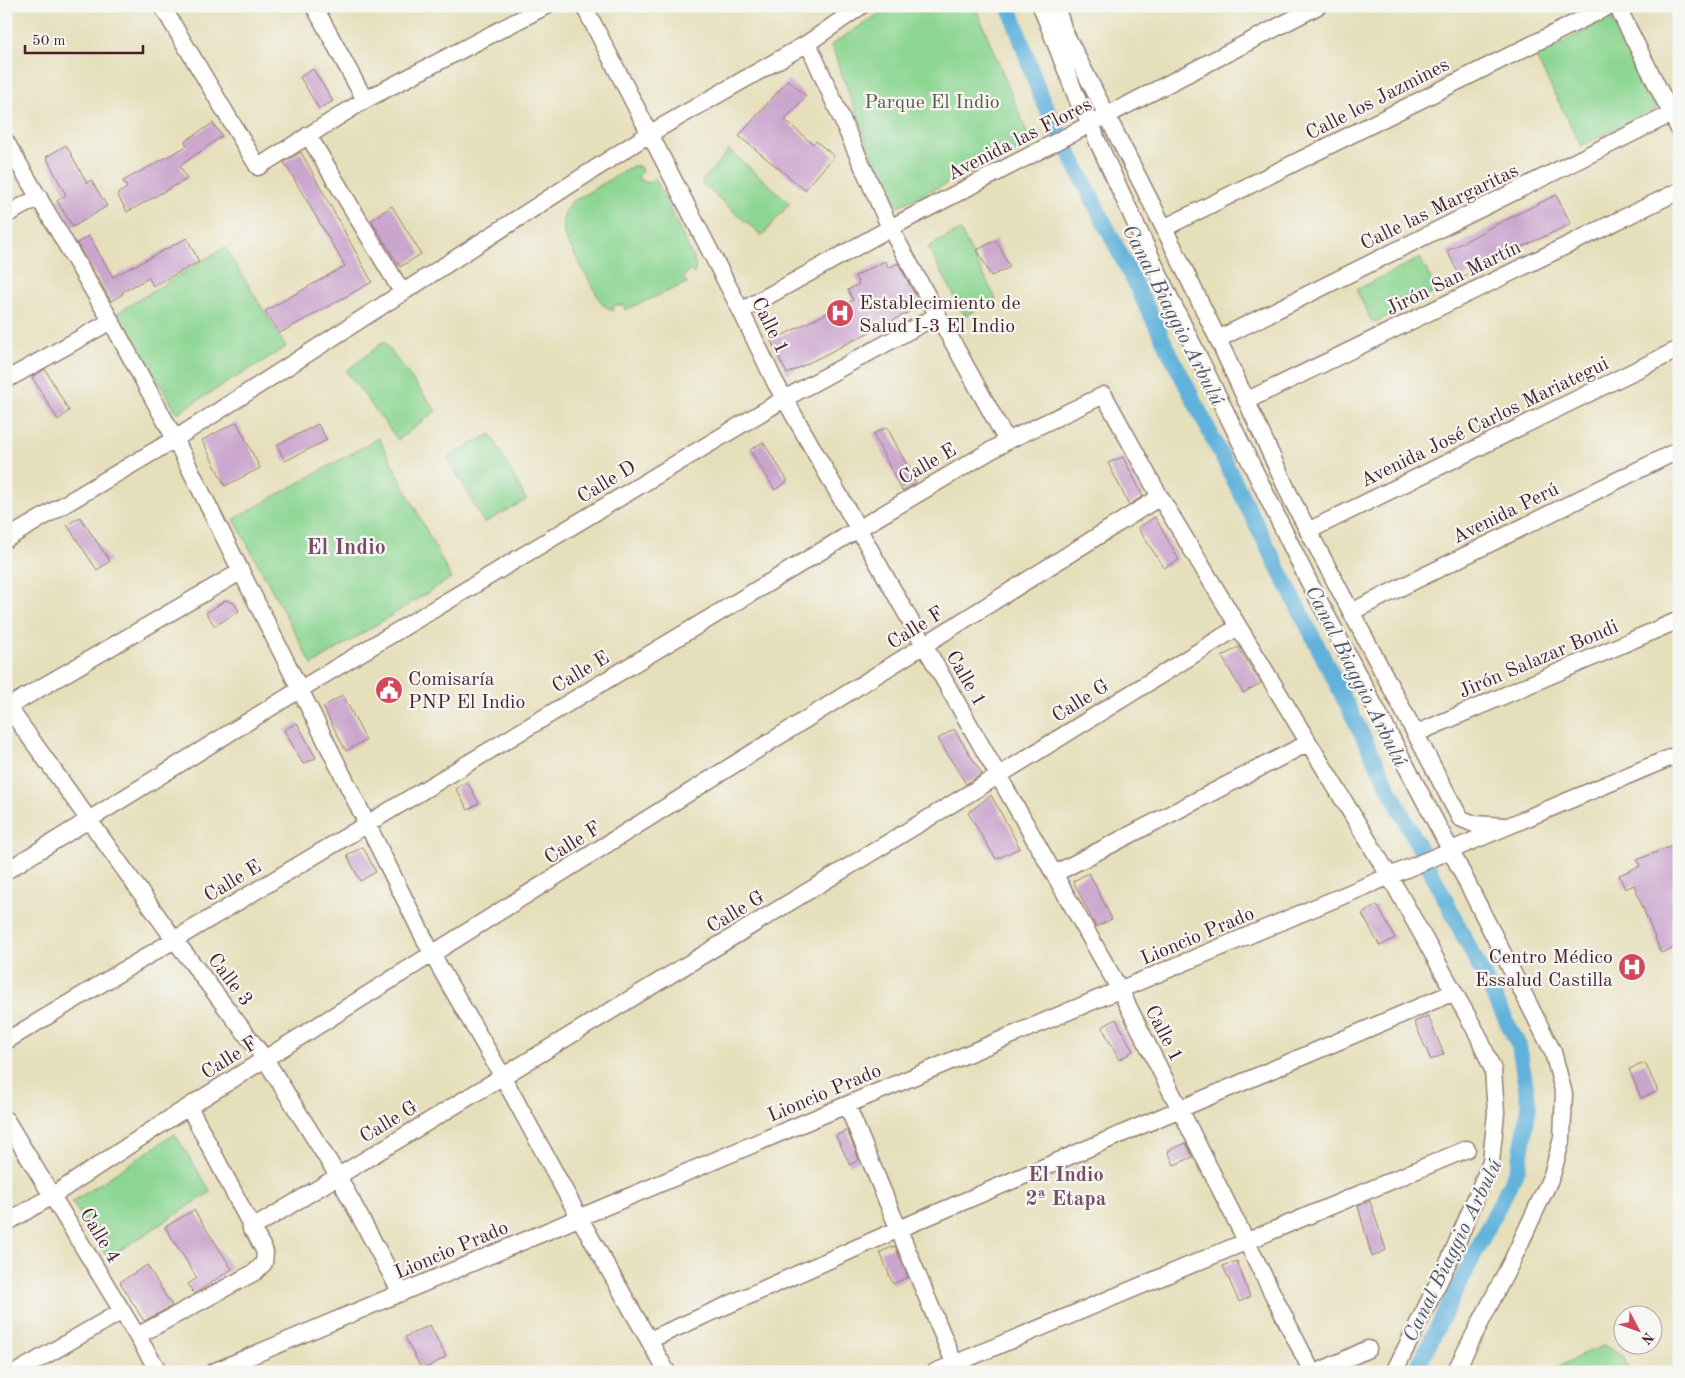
<svg xmlns="http://www.w3.org/2000/svg" width="1685" height="1378" font-family="'Old Standard TT',serif">
<style>
.green{fill:#8cd692;stroke:#6b7a5e}
.lines{fill:none;stroke-linecap:round;stroke-linejoin:round}
.canal{stroke:#60b2db;stroke-width:16}
.building{fill:#caa5cd}
.minor-casing{stroke:#987f73;stroke-width:19}
.minor{stroke:#fff;stroke-width:16}
.labels{text-anchor:middle;stroke-width:4.5;stroke-linejoin:round;paint-order:stroke}
.street-label{font-size:20px;fill:#4a1f2b;stroke:#f6f6f2}
.park-label{font-size:20px;fill:#5e564a;stroke:#f6f6f2}
.poi-label{font-size:20px;fill:#4a1f2b;stroke:#f6f6f2;text-anchor:start}
.water-label{font-size:21px;font-style:italic;fill:#525269;stroke:#f6f6f2}
.neighbourhood-label{font-size:21px;font-weight:bold;fill:#774e64;stroke:#f6f6f2}
.quarter-label{font-size:22px;font-weight:bold;fill:#774e64;stroke:#f6f6f2}
</style>
<rect width="100%" height="100%" fill="#f6f6f2"/>
<filter id="ink" filterUnits="userSpaceOnUse"><feTurbulence type="fractalNoise" baseFrequency=".02" numOctaves="2"/><feDisplacementMap in="SourceGraphic" scale="10" xChannelSelector="R" yChannelSelector="G"/><feConvolveMatrix kernelMatrix="1 2 1 2 8 2 1 2 1" color-interpolation-filters="sRGB"/></filter>
<filter id="wash" filterUnits="userSpaceOnUse"><feTurbulence type="fractalNoise" baseFrequency=".0096" numOctaves="4" result="noise"/><feDisplacementMap in="SourceGraphic" scale="20" xChannelSelector="R" yChannelSelector="G"/><feGaussianBlur stdDeviation="1.12" result="paint"/><feColorMatrix in="noise" values="0 0 0 0 0 0 0 0 0 0 0 0 0 0 0 0 0 1.4 0 .05"/><feComposite in="paint" operator="in"/></filter>
<g filter="url(#wash)">
<rect width="100%" height="100%" fill="#e6dfbb"/>
<path class="green" d="M891,6H975L1032,144L892,209L831,45Z
M1610,17L1657,108L1581,146L1536,57Z
M729,150L790,203L762,236L701,183Z
M633,166H639L642,170L638,179L649,183L655,178L693,257L696,267L694,274L689,270L683,278L687,283L625,310L624,305H614L613,311L602,304L564,235L563,221L565,212L570,203Z
M960,230L996,299L965,316L928,247Z
M225,247L286,347L177,413L117,313Z
M1420,258L1437,291L1373,323L1356,290Z
M384,342L436,411L398,440L346,371Z
M491,434L526,500L484,523L448,457Z
M379,438L451,578L312,665L234,519Z
M175,1134L211,1192L108,1258L72,1202Z
M1604,1346L1622,1354L1630,1372H1550L1582,1354Z"/>
<g class="lines">
<path class="canal" d="M1009,6L1040,95L1519,1046L1529,1106L1519,1166L1415,1372"/>
</g>
<g id="blocks">
<path class="building" d="M313,69L333,101L319,109L300,77Z
M788,80L806,96L785,120L813,144L816,141L834,156L805,190L739,136Z
M213,123L222,136L180,166L187,179L127,212L117,194L127,188L123,181L187,146L185,141Z
M66,145L87,183L91,180L107,206L73,227L57,201L66,195L46,157Z
M301,152L372,282L280,333L265,311L345,266L284,162Z
M1556,195L1571,224L1505,255L1461,278L1447,251L1491,227Z
M392,206L421,254L400,267L371,220Z
M89,236L113,277L187,238L199,262L153,286L149,278L122,292L123,294L111,301L77,243Z
M996,240L1010,267L991,276L977,250Z
M885,261L889,268L898,263L921,306L787,374L771,341L853,300L848,290L859,284L855,276Z
M45,369L69,411L58,420L32,377Z
M237,422L260,468L225,486L202,440Z
M318,424L327,440L285,461L277,445Z
M887,427L916,483L902,491L873,434Z
M763,442L788,481L775,490L750,450Z
M1123,457L1143,496L1129,505L1108,463Z
M80,517L110,561L97,570L67,525Z
M1155,517L1179,560L1164,568L1138,528Z
M226,600L234,603L239,611L215,626L206,613Z
M1238,647L1261,683L1243,693L1222,657Z
M343,695L366,740L346,751L323,707Z
M297,723L316,758L303,764L284,730Z
M954,729L982,774L966,784L938,739Z
M467,782L479,803L468,810L456,789Z
M991,795L1020,848L996,859L968,813Z
M1679,843V946L1661,953L1634,885L1625,889L1619,875L1640,866L1637,860Z
M363,847L376,872L360,881L347,855Z
M1089,873L1112,919L1096,927L1073,881Z
M1377,905L1395,938L1380,946L1362,914Z
M1428,1016L1444,1054L1431,1060L1414,1022Z
M1116,1019L1133,1051L1119,1060L1102,1027Z
M1645,1063L1658,1091L1641,1098L1629,1069Z
M847,1130L859,1160L850,1165L836,1136Z
M1186,1143L1193,1157L1174,1165L1168,1151Z
M1370,1201L1386,1250L1372,1257L1358,1206Z
M194,1210L232,1269L194,1294L188,1284L197,1278L165,1227Z
M895,1246L908,1277L893,1284L880,1252Z
M1237,1261L1250,1297L1239,1302L1223,1266Z
M147,1265L172,1306L144,1321L120,1282Z
M430,1325L446,1357L422,1370L405,1337Z"/>
</g>
</g>
<g filter="url(#ink)">
<use href="#blocks" fill-opacity="0" stroke="#987f73" stroke-width="1"/>
<g class="lines">
<g class="minor-casing">
<path id="minor" d="M162,6L258,167L365,100L546,6
M314,6L365,100
M584,6L741,311L775,382L1120,990L1312,1372
M1041,6L1080,106L1092,124L1096,138L1169,296L1307,578L1451,851L1553,1052L1564,1094L1562,1138L1552,1175L1512,1261L1455,1372
M1056,6L1064,31L1164,228L1218,339L1291,498L1460,818L1474,824L1504,826
M1617,6L1679,129
M808,43L890,228L1007,441
M308,135L402,292
M6,142L111,321L175,439L432,954L503,1077L579,1217L667,1372
M6,215L39,197
M1164,228L1609,6
M741,311L890,228L1318,6
M1218,339L1679,110
M6,380L111,321
M1246,401L1679,191
M1308,531L1679,349
M6,539L175,439L649,134L808,43L861,6
M1351,612L1679,450
M6,704L174,939L265,1059L338,1176L401,1293
M6,708L240,572
M1415,734L1679,620
M6,871L299,690L784,399L938,315
M1054,874L1308,743
M6,1041L858,529L1007,441L1104,395L1160,497L1390,877L1478,1035L1493,1070L1496,1113L1491,1162L1450,1259L1394,1372
M847,1105L958,1372
M6,1120L159,1372
M6,1223L52,1196L166,1121L1160,497
M251,1229L998,776L1238,627
M137,1336L255,1272L264,1263L265,1252L189,1107
M649,1340L899,1229L1454,992
M17,1372L122,1311
M213,1372L1679,754
M935,1372L1467,1149
M1318,1372L1368,1349"/>
</g>
<use href="#minor" class="minor"/>
</g>
</g>
<defs>
<g id="hospital-disc" transform="scale(1.4375)"><circle r="9.5" fill="#d1495b" stroke="#f6f6f2"/><path d="M-5-5h3v3.5h4V-5h3V5h-3V1.5h-4V5h-3Z" fill="#fff"/></g>
<g id="civic-disc" transform="scale(1.4375)"><circle r="9.5" fill="#d1495b" stroke="#f6f6f2"/><path d="M-.6-6.5H3V-4.5H.6V-3L4-1V1h2V6H-6V1h2V-1L-.6-3ZM-1.2 2.5V6h2.4V2.5Z" fill="#fff"/></g>
</defs>
<g fill-rule="evenodd">
<use href="#hospital-disc" x="840" y="313"/>
<use href="#civic-disc" x="389" y="690"/>
<use href="#hospital-disc" x="1632" y="967"/>
</g>
<g class="labels">
<g class="street-label">
<text transform="translate(1377 98) rotate(-27)" y="7">Calle los Jazmines</text>
<text transform="translate(1019 138) rotate(-27)" y="7">Avenida las Flores</text>
<text transform="translate(1439 206) rotate(-26)" y="7">Calle las Margaritas</text>
<text transform="translate(1453 277) rotate(-26)" y="7">Jirón San Martín</text>
<text transform="translate(771 325) rotate(64)" y="7">Calle 1</text>
<text transform="translate(1484 421) rotate(-26)" y="7">Avenida José Carlos Mariategui</text>
<text transform="translate(927 463) rotate(-30)" y="7">Calle E</text>
<text transform="translate(606 481) rotate(-31)" y="7">Calle D</text>
<text transform="translate(1505 512) rotate(-26)" y="7">Avenida Perú</text>
<text transform="translate(915 627) rotate(-32)" y="7">Calle F</text>
<text transform="translate(1538 658) rotate(-23)" y="7">Jirón Salazar Bondi</text>
<text transform="translate(580 671) rotate(-31)" y="7">Calle E</text>
<text transform="translate(967 678) rotate(60)" y="7">Calle 1</text>
<text transform="translate(1080 700) rotate(-32)" y="7">Calle G</text>
<text transform="translate(572 842) rotate(-32)" y="7">Calle F</text>
<text transform="translate(232 880) rotate(-31)" y="7">Calle E</text>
<text transform="translate(735 911) rotate(-31)" y="7">Calle G</text>
<text transform="translate(1197 935) rotate(-23)" y="7">Lioncio Prado</text>
<text transform="translate(231 979) rotate(53)" y="7">Calle 3</text>
<text transform="translate(1165 1033) rotate(63)" y="7">Calle 1</text>
<text transform="translate(229 1057) rotate(-32)" y="7">Calle F</text>
<text transform="translate(824 1092) rotate(-23)" y="7">Lioncio Prado</text>
<text transform="translate(388 1121) rotate(-31)" y="7">Calle G</text>
<text transform="translate(101 1235) rotate(59)" y="7">Calle 4</text>
<text transform="translate(451 1249) rotate(-23)" y="7">Lioncio Prado</text>
</g>
<g class="park-label">
<text x="932" y="108">Parque El Indio</text>
</g>
<g class="poi-label">
<text x="859" y="309">Establecimiento de<tspan x="859" dy="23">Salud I-3 El Indio</tspan></text>
<text x="408" y="685">Comisaría<tspan x="408" dy="23">PNP El Indio</tspan></text>
<text x="1613" y="963" text-anchor="end">Centro Médico<tspan x="1613" dy="23">Essalud Castilla</tspan></text>
</g>
<g class="water-label">
<text transform="translate(1174 315) rotate(63)" y="7">Canal Biaggio Arbulú</text>
<text transform="translate(1357 676) rotate(63)" y="7">Canal Biaggio Arbulú</text>
<text transform="translate(1452 1250) rotate(-64)" y="7">Canal Biaggio Arbulú</text>
</g>
<g class="neighbourhood-label">
<text x="1066" y="1181">El Indio<tspan x="1066" dy="24">2ª Etapa</tspan></text>
</g>
<g class="quarter-label">
<text x="346" y="554">El Indio</text>
</g>
</g>
<rect width="1685" height="1378" fill="none" stroke="#f6f6f2" stroke-width="25"/>
<g transform="translate(1638 1330) rotate(131)"><circle r="24" fill="#f6f6f2" stroke="#b1a0a2"/>
<path d="M0-4L9 19L0 12L-9 19Z" fill="#d1495b"/>
<text y="-8" font-size="14" font-weight="bold" text-anchor="middle" fill="#4a1f2b">N</text>
</g>
<path d="M25 45v8h118v-8" fill="none" stroke="#4a1f2b" stroke-width="2.5"/>
<text x="32" y="45" font-size="15" fill="#4a1f2b" stroke="#f6f6f2" stroke-width="4" paint-order="stroke">50 m</text>
</svg>
